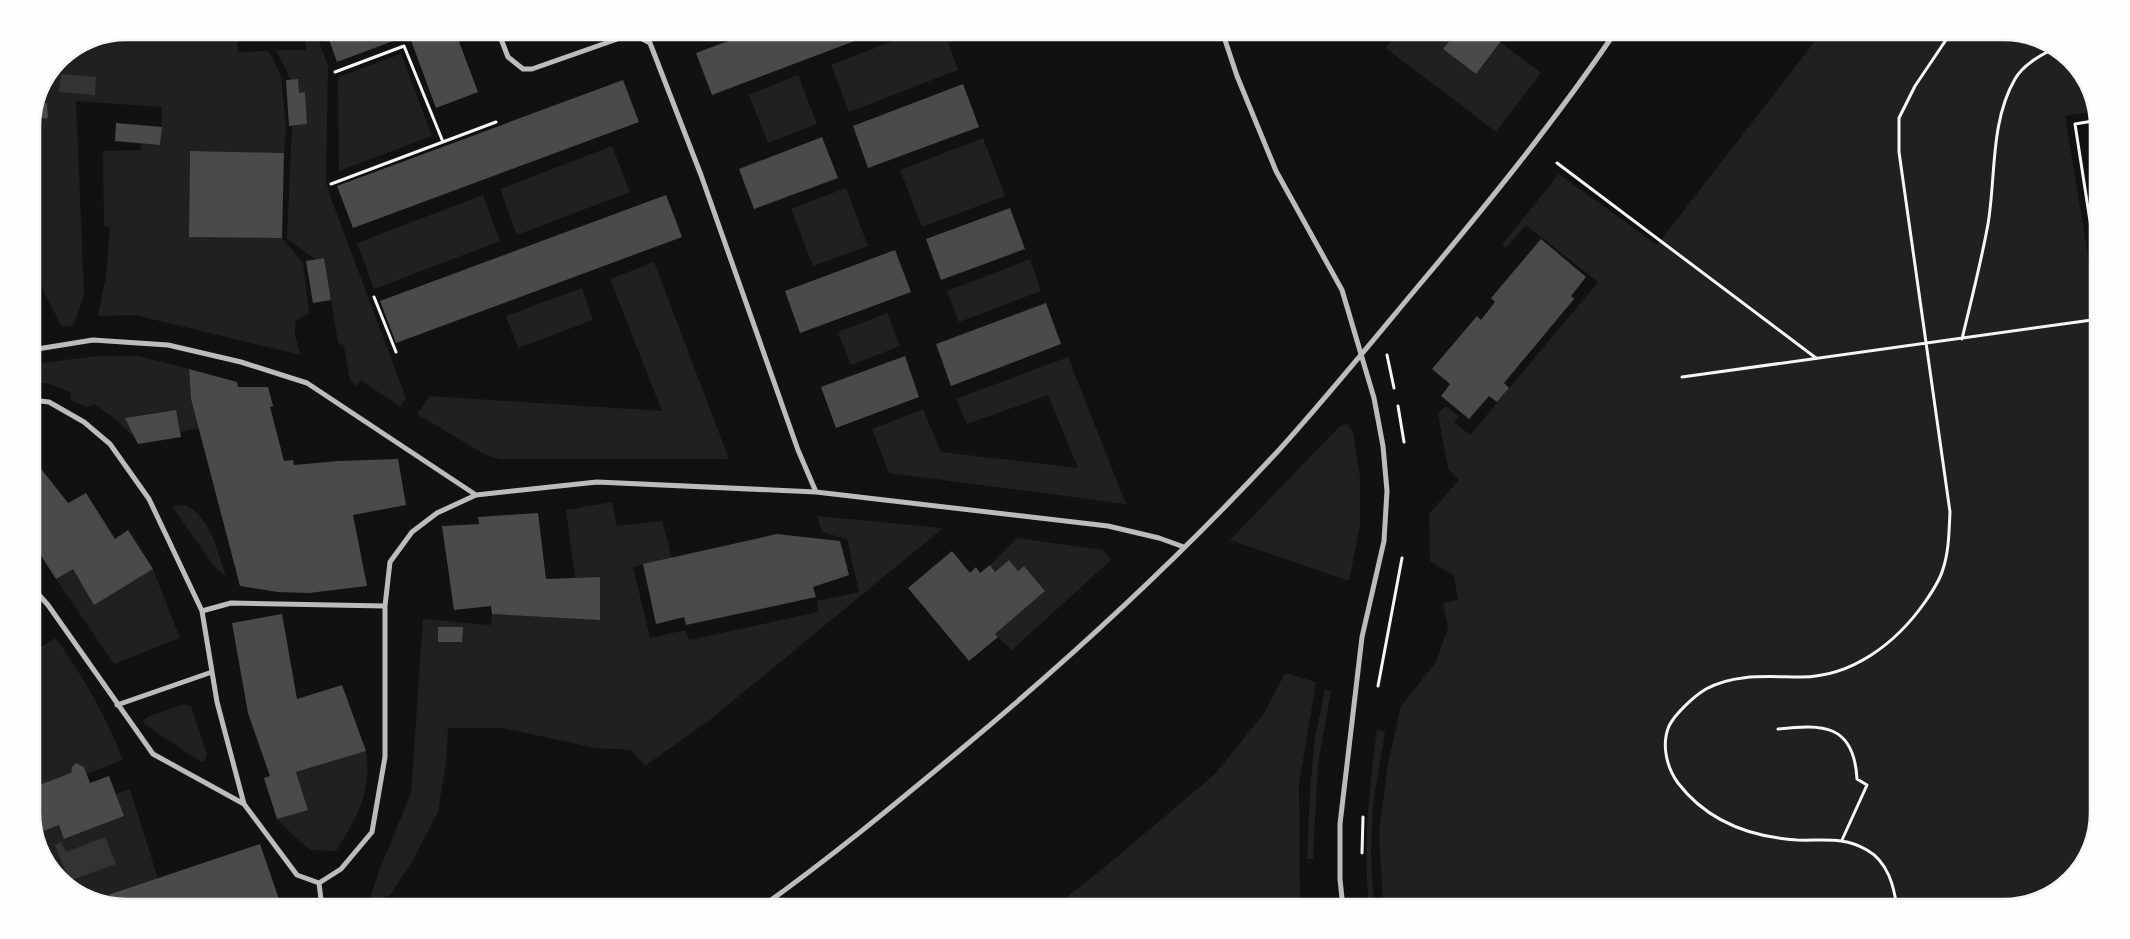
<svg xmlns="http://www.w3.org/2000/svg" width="2130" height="939" font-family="'PT Sans',sans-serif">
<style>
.green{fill:#202020}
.water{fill:#333}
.building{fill:#4a4a4a}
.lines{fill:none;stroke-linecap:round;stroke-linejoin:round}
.path{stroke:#f5f5f5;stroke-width:3}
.minor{stroke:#bcbcbc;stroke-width:5}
.rim{fill:none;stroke:#f5f5f5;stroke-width:2.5}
</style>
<rect width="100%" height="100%" fill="#111"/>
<path class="green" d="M126,31H237L238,52L269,51L281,76L286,126L284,153L190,151L189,237L282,238L303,263L309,313L295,322V336L301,355L135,315L98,316L106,276L110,227L104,226L103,151L141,150V143L160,145L162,107L76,101L84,294L74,325L62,327L38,280L31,262V128L34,129V119L48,118L47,103H39L59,59L73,49L77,50L78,47L90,38Z
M304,31H315L328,66L326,181L332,201L406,398L400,407L361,380L357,386L350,381L344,346L338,342L324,258L315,259L287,239L292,126L307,124L305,93H299L298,79L291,80L276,50H306Z
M919,31H944L958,70L849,112L831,65Z
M1399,31H1457L1443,49L1476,74L1501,43L1541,73L1496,132L1386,48Z
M1823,31H2004L2041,39L2083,73L2095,111L2065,116L2099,322V813L2091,850L2056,892L2004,908H1383L1379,832L1388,764L1401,706L1436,662L1448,628L1443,603L1458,600L1454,576L1430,561L1429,514L1459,480L1448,469L1438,414L1446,406L1459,416L1454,422L1470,435L1598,282L1526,225L1506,248L1502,245L1559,174L1657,245Z
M401,54L432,136L339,171L338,77Z
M798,75L817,124L768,143L749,95Z
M983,138L1005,196L922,227L900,170Z
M612,146L630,192L517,235L500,189Z
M846,188L868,246L813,266L791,209Z
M483,195L500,241L374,289L357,243Z
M1030,259L1041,291L959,322L947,291Z
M654,262L729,459H500L484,454L417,414L430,396L662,411L610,279Z
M582,288L593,320L518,348L506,316Z
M887,313L900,346L851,365L838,332Z
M99,356H139L189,369L191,399L199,428L180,432L176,410L126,418L135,438L114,418L94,404L87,407L71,400L70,392L50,384L31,381V364Z
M1068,357L1126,504L889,473L872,429L923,409L941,452L1078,468L1048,395L967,424L956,399Z
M1347,424L1353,432L1360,477V524L1349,581L1230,540L1339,427Z
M612,502L617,526L662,521L672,558L633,567L650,638L686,630L689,640L818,612L817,601L859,592L847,539L822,532L817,516L943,528L711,719L645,766L631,750L596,748L502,728H448L446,762L438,812L413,860L390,895L368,904L379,871L411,793L423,619L491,625L492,614L600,620V577L575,578L566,510Z
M185,505C212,518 217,552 226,577L213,565L172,506Z
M1017,538L1103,550L1111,560L1012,650L995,634L1045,591L1024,566L1018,571L1009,560L995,572L990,565Z
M73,569L94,604L153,569L180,638L114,664L56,579Z
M56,638C83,677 106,715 123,760L86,774L84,767L76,763L72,767L71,773L31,788V653Z
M1285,673L1316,682L1299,784L1300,908H1053L1105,867L1215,774L1265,712Z
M1325,689L1331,691L1318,764L1313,859H1307L1310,790L1315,738Z
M184,704L191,706L207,755L204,762H201L144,724V720L147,717Z
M1377,729L1385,732L1373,804L1371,855L1374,908H1369C1363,848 1369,788 1377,729Z
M366,751C372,791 357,818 336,851L311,850L295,837L277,819L308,809L296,772Z
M130,789L158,879L111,905L89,900L47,866L31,815L38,833L59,825L65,839L124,816L116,794Z"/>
<path class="water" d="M61,74L96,77L95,95L59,92Z
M105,837L116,864L69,881L55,845L61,842L66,852Z"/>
<path class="building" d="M326,31H409L410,33L416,31H455L478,92L436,108L409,35L337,62Z
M755,31H881L712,95L696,53Z
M1457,31H1509L1476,74L1443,49Z
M298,79L299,93L305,92L307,124L289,126L286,80Z
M623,80L639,122L353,228L337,186Z
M963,84L979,127L868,168L853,126Z
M39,103H47L48,118L34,119V129L31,128V120Z
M116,123L162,127L160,145L115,141Z
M822,137L838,178L754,209L739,169Z
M190,151L284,153L282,238L189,237Z
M666,195L682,237L396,343L380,301Z
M1010,208L1025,249L941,280L926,239Z
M1541,239L1586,277L1571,296L1574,299L1504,383L1509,388L1497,402L1489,396L1469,419L1441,396L1450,384L1432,369L1477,316L1481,320L1495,302L1491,298Z
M895,250L911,292L800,333L785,291Z
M324,258L331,300L313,303L306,261Z
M1046,303L1061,344L951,386L936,344Z
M905,356L919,397L836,428L821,387Z
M189,369L237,382L238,387H268L273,406L270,407L284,461L293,460L294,465L338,461L398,459L406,505L353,515L367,586L309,593L278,592L240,586L191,399Z
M176,410L181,437L138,444L125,418Z
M31,456L68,503L86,493L115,539L128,530L153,569L94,605L73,569L56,579L31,540Z
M538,513L546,579L600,577V620L492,614L491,606L454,610L442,526L479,524L478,517Z
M777,534L840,541L849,575L813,587L816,597L686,625L684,617L656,624L643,564Z
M952,551L970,573L976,567L980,573L990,565L995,572L1009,560L1018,571L1024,566L1045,591L995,634L998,637L969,661L908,588Z
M282,614L297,699L342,685L366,751L296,772L308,810L277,819L264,778L270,776L248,713L232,623Z
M438,627H463L462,642H438Z
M76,763L84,767L90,783L109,776L124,816L64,839L59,825L38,833L31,815V788L71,773L72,767Z
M260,844L282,908H200L198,900L172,908H126L111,905L108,895Z"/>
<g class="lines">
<path class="path" d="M335,72L404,46L443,142
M2099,120L2075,124L2099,279
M1557,163L1816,358
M331,184L496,122
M374,297L396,352
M1962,339C1971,301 1981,263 1988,224C1996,177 1990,122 2015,79C2023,65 2039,56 2053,49
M1387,355L1394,388
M1682,377L2099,319
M1398,406L1404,442
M1378,686L1402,558
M1778,729C1823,724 1854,724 1857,779L1867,785L1842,840
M1362,853L1363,817
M1897,908C1894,886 1888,862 1867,850C1844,836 1822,841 1797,840C1751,837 1707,821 1678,783C1667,768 1661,745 1669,726C1675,714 1694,696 1706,689C1735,673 1769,677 1801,677C1853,677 1897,642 1925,602C1932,592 1940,580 1943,569C1949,551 1949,531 1950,512L1899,152V118L1915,86L1952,31"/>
<path class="minor" d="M498,31L508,57L523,69H532L626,36H637L650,43L701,175L798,450L816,492
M1222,31L1237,76L1276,171L1342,290L1374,398L1383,446L1387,491L1384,541L1362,637L1340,824V879L1343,908
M31,350L93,340L168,345L241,362L307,383L476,495
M31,400L49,402L84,422L110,444L149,499L202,611L217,702L244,804
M31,586L48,605L153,754L244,804L297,875L319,883
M202,611L231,603L385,606
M117,705L212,672
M319,883L341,869L372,832L385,757V606L390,562L412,532L437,513L476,495L597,482L816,492L1108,526L1159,538L1184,547
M319,883L322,908
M760,908C829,859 894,805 959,751C1072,657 1179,558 1279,450C1326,398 1370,344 1415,290C1485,207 1555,121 1616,31"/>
</g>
<path d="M0 0H2130V939H0ZM126 40H2004A86 86 0 0 1 2090 126V813A86 86 0 0 1 2004 899H126A86 86 0 0 1 40 813V126A86 86 0 0 1 126 40Z" fill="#fefefe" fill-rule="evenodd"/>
<path class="rim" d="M126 40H2004A86 86 0 0 1 2090 126V813A86 86 0 0 1 2004 899H126A86 86 0 0 1 40 813V126A86 86 0 0 1 126 40Z"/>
</svg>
